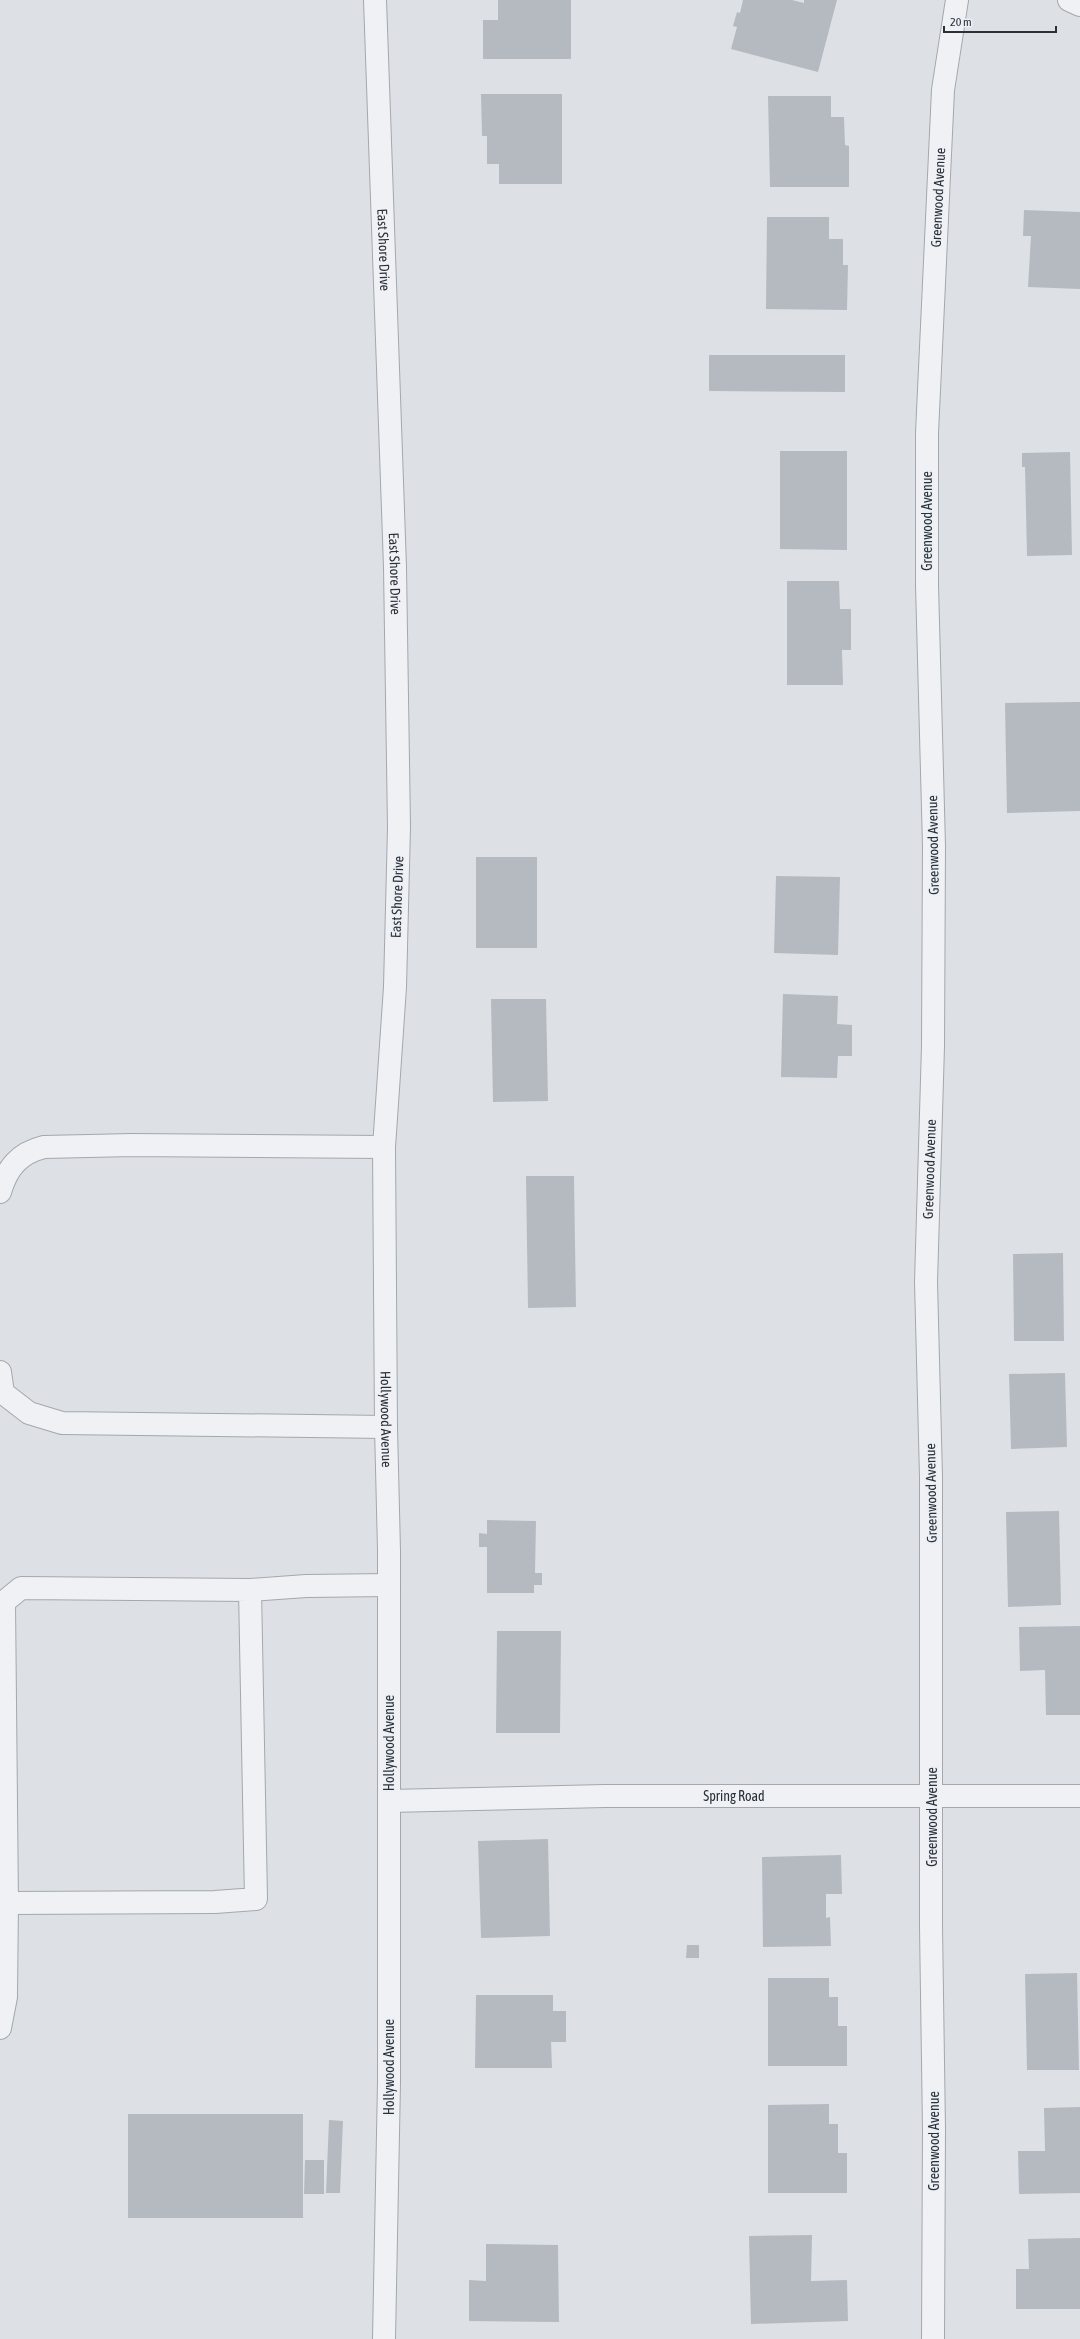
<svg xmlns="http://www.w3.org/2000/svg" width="1080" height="2339" font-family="'Asap Condensed',sans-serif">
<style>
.building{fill:#b5bac1}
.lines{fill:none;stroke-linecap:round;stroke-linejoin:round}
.minor-casing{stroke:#a3a8ae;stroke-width:24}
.minor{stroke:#eff1f4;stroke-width:22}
.labels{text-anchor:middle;stroke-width:3;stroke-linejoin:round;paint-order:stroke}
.street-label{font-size:14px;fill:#28303a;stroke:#eceff3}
</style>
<rect width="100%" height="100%" fill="#dde1e5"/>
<path class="building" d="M498,0H571V59H483V20H498Z
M743,0H792L804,3V0H837L818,72L731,49L737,27L733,26L737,12L740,13Z
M481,94H562V184H499V164H487V136H482Z
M768,96H831V117H844L845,145L849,146V187H770Z
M1024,210L1080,212V289L1028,287L1031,236H1023Z
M767,217H829V239H843V265H848L847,310L766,309Z
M709,355H845V392L709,391Z
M780,451H847V550L780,549Z
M1070,452L1072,555L1027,556L1025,467H1022V453Z
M787,581H839L840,609H851V650H842L843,685H787Z
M1080,702V811L1007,813L1005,703Z
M476,857H537V948H476Z
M776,876L840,877L838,955L774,953Z
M783,994L838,996L837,1024L852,1025V1056H838L837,1078L781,1077Z
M491,999H546L548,1101L493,1102Z
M526,1176H574L576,1307L528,1308Z
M1063,1253L1064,1341H1014L1013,1254Z
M1065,1373L1067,1447L1011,1449L1009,1374Z
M1059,1511L1061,1605L1008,1607L1006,1512Z
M487,1520L536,1521L535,1573H542V1585H534V1593H487V1547H479V1533L487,1534Z
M1080,1626V1715H1046L1045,1670L1020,1671L1019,1627Z
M497,1631H561L560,1733H496Z
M548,1839L550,1936L481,1938L478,1841Z
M841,1855L842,1894H826V1918L830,1917L831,1946L763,1947L762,1857Z
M687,1945H699V1958H686Z
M1077,1973L1079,2070H1027L1025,1974Z
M768,1978H829V1997H838V2026H847V2066H768Z
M476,1995H553V2011H566V2042H551L552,2068H475Z
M829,2104V2124H838V2153H847V2193H768V2105Z
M1080,2107V2193L1019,2194L1018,2151H1045L1044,2108Z
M128,2114H303V2218H128Z
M329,2120L343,2121L340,2193H326Z
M305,2160H324V2194H304Z
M812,2235L811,2281L847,2280L848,2321L751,2324L749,2236Z
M1080,2238V2309H1016V2269H1029L1028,2239Z
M486,2244L558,2245L559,2322L469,2321V2280L486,2281Z"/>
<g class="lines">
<g class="minor-casing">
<g id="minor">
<path id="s1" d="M375,0L395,567L399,827L395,987L384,1147L386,1427L389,1551V2082L384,2339"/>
<path d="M1069,0L1080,5"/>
<path d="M0,1192C7,1168 19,1153 44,1147L132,1145L384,1147"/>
<path d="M0,1372L3,1393L29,1413L62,1423L386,1427"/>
<path d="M250,1590L306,1586L389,1585"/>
<path id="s2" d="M389,1801L605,1796H1080"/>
<path d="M0,2028L6,1997L7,1903L4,1602L21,1588L250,1590L256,1899L215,1902L7,1903"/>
<path id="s3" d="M933,2339L934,2130L931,1926V1477L926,1282L933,1046L934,846L927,585V433L943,90L957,0"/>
</g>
</g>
<use href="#minor" class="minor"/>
</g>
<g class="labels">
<g class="street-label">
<text dy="5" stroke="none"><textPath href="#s3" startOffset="2142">Greenwood Avenue</textPath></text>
<text dy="5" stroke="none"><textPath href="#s1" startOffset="250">East Shore Drive</textPath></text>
<text transform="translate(927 521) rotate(-90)" y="5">Greenwood Avenue</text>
<text dy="5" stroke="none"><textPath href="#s1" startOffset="574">East Shore Drive</textPath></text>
<text transform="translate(933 845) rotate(-91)" y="5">Greenwood Avenue</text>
<text transform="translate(397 897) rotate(-88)" y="5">East Shore Drive</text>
<text dy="5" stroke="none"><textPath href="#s3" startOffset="1170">Greenwood Avenue</textPath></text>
<text dy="5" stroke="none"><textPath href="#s1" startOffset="1420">Hollywood Avenue</textPath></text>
<text transform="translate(931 1493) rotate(-91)" y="5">Greenwood Avenue</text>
<text transform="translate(389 1743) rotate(-90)" y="5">Hollywood Avenue</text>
<text dy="5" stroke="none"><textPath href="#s2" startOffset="345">Spring Road</textPath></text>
<text transform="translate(932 1817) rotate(-90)" y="5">Greenwood Avenue</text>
<text transform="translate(389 2067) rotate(-90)" y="5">Hollywood Avenue</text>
<text transform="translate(934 2141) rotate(-90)" y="5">Greenwood Avenue</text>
</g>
</g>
<path d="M944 26v6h112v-6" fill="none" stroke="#28303a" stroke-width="2"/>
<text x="950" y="26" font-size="12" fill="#28303a" stroke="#eceff3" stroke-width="3" paint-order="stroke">20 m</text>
</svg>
